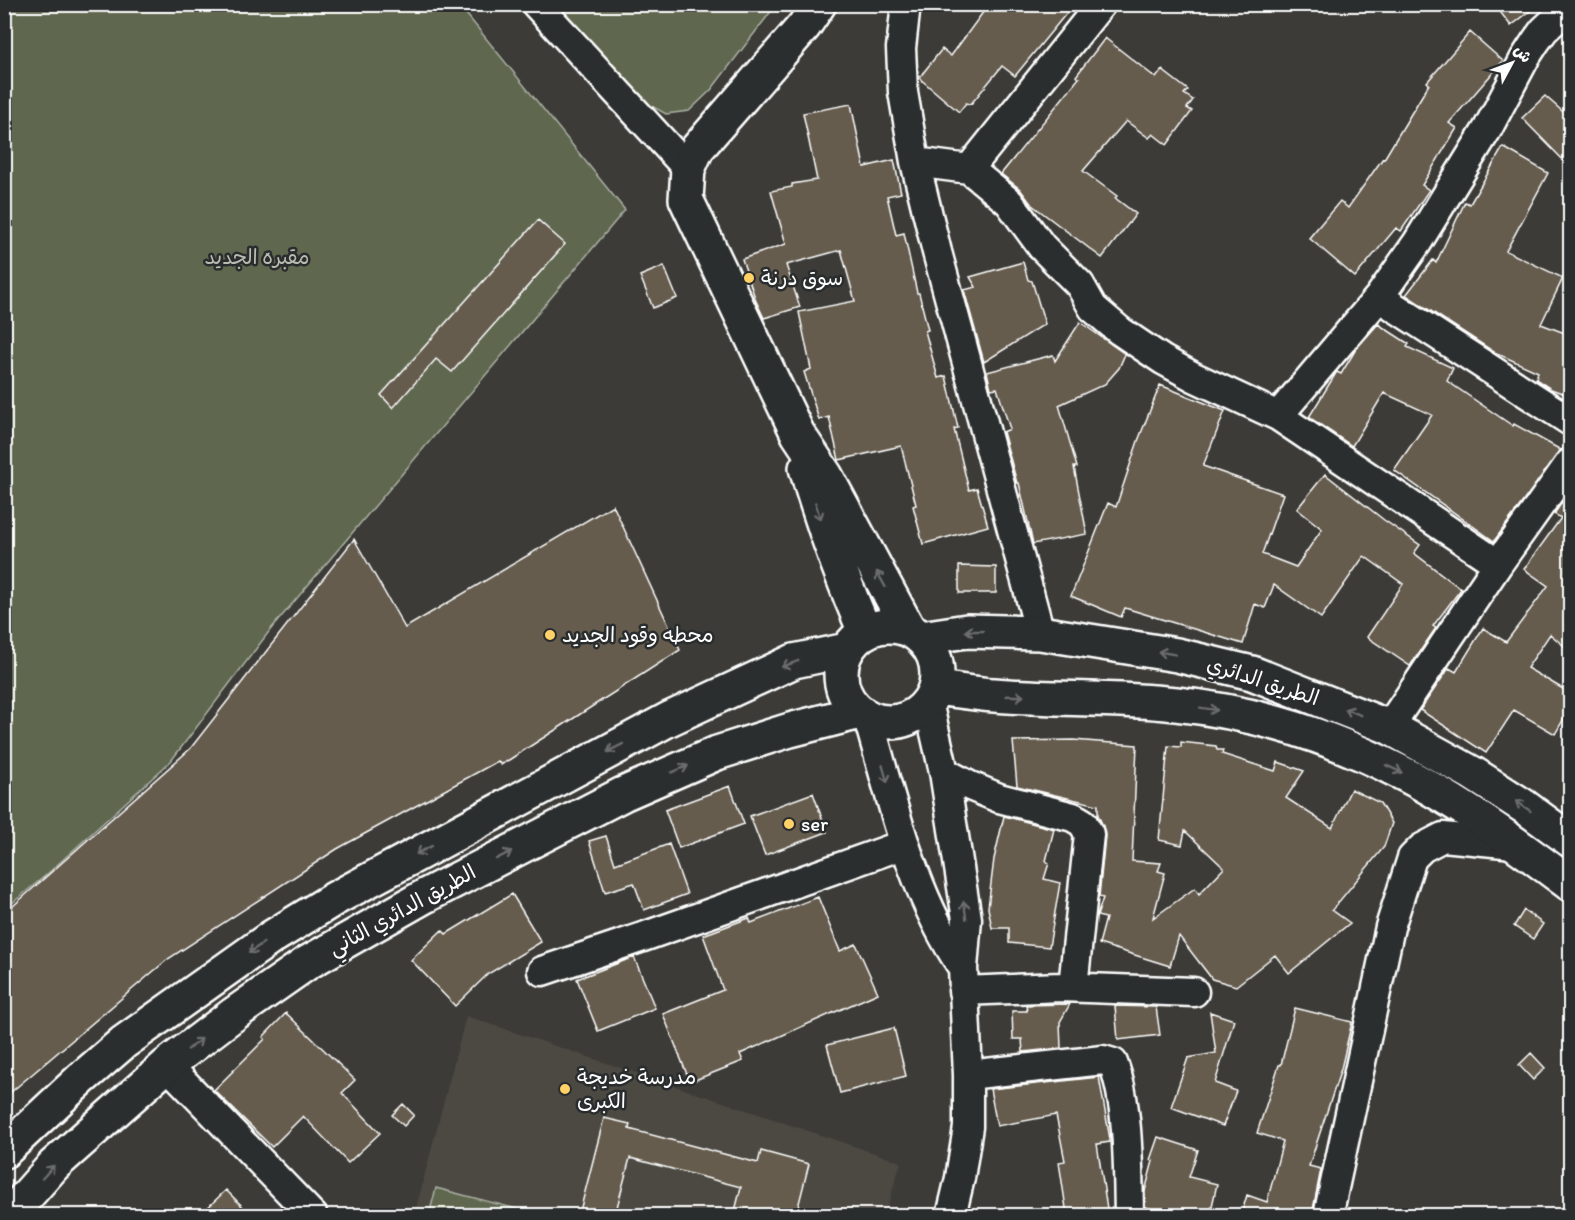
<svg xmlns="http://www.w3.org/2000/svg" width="1575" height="1220" font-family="Itim,'Playpen Sans Arabic',sans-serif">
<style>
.built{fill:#4c4942}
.green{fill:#5e674f;stroke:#aeb3a7;stroke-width:1.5}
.building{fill:#655c4d;stroke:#fff;stroke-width:1.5}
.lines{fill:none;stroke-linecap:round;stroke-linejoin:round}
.minor-casing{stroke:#fff;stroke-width:33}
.major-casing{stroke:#fff;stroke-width:38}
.minor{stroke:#2a2d2e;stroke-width:28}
.major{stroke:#2a2d2e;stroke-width:33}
.oneway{stroke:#6a6c6d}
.poi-dot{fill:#ffd166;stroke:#2a2d2e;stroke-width:2}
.labels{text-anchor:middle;stroke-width:5;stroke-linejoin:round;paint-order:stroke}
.park-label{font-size:21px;fill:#b7bbb0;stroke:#2a2d2e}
.poi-label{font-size:21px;fill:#fff;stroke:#2a2d2e;text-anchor:start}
.street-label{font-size:21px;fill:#fff;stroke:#2a2d2e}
</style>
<rect width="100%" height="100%" fill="#3c3b37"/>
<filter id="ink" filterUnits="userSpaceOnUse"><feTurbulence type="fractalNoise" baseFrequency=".0167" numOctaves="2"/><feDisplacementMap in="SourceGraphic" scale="12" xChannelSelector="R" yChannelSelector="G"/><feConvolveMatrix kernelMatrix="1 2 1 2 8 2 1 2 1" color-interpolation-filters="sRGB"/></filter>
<g filter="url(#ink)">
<path class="built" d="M466,1016L901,1162L885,1215L414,1216Z"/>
<path class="green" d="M5,5H459L625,210L271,629L171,761L45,876L5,909Z
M554,5H776L711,90L689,111L666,114L637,98Z
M436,1188L540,1215H429Z"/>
<path class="building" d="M989,4H1074L1015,76L1002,66L971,104L966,103L959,112L919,78L942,49L951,56Z
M1494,4H1539L1511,26Z
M1470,32L1503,61L1449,123L1457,128L1422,185L1429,190L1401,231L1396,228L1355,277L1309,238L1340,201L1348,208L1383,158L1384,159L1429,84L1427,82Z
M1105,38L1156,78L1162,70L1188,90L1184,94L1193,100L1187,108L1192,111L1167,145L1153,134L1149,138L1126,121L1083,171L1117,196L1115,198L1136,214L1102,258L1032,205L1020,189L1001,174L1079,78L1076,76Z
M1545,96L1570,118V167L1522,118Z
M851,104L864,167L894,160L901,193L887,196L896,235L904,233L917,293H919L928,330L925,331L938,378L946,376L958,428L954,429L969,490L977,488L988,526L923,544L913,506L916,505L901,446L839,460L829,417L819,420L804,372L811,369L799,312L855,301L841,250L786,265L800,307L764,318L756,301L742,259L786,244L771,191L792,187V184L817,180L803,113Z
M1503,147L1548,173L1506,251L1563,278L1541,324L1570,335V396L1551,389L1536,379L1538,372L1494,352L1406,295L1433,260L1436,263L1465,202L1470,204Z
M538,220L565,244L452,372L436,359L393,408L381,395Z
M1023,262L1028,280L1032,281L1045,324L984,362L964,290L976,287L970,277Z
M664,266L677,298L653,308L640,276Z
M1080,322L1125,354L1119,368L1105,384L1059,405L1077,467H1074L1087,534L1033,544L1019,483H1017L1003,432L1010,429L997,388L991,389L987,372L1053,355L1055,361Z
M1378,324L1409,344L1407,347L1453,368L1447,381L1513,426L1514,424L1561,450L1494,541L1394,470L1432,415L1384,393L1352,446L1309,417L1336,373L1337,372L1341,374L1356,349Z
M1160,385L1225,411L1203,466L1283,494L1262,554L1296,567L1322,529L1297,509L1325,474L1384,520L1420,545L1414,553L1461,589L1433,626L1436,628L1410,666L1367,637L1403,584L1364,556L1321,618L1274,585L1265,608L1255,604L1243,644L1125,608L1121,617L1071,596L1108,503L1116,507L1138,441Z
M1570,491V651L1550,634L1527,668L1570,693V708L1555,734L1514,710L1486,753L1420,710L1449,668L1456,672L1483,628L1506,642L1548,586L1524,569L1561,518L1554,514Z
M613,505L680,650L501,765L498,761L337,849L168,959L4,1098V914L190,749L354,539L405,628Z
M959,566L996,567V593H959Z
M1073,740L1137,745L1132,861L1161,863L1158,871L1165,873L1153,918L1195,888L1199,894L1224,868L1185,831L1182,845L1159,840L1168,746L1181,747V742L1216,746L1217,750H1223L1222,754L1275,771L1278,762L1304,771L1286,798L1332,828L1351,789L1380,803L1392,823L1384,847L1332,910L1350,923L1289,973L1275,955L1236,986L1212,979L1179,936L1170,966L1099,944L1106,918L1097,916L1103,898L1099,897L1105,836L1103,826L1098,815V805L1017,786L1013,741Z
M730,786L744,824L679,848L665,810Z
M813,793L827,832L765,855L750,816Z
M1004,816L1054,829L1046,861L1049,863L1044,879L1060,883L1049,947L1009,943V928H992L988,908L994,859Z
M606,836L615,864L669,844L687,894L644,910L634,883L605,892L589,841Z
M512,894L541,942L488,974L455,1006L411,960L442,930L446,934Z
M818,897L840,951L856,944L878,993L740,1054L743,1061L690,1082L663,1014L723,990L703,935L749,918L751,923Z
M1524,910L1543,924L1533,939L1514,926Z
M634,957L655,1008L598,1031L577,979Z
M1070,1004L1060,1022L1061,1048L1023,1052L1022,1039H1013L1012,1011H1027L1026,1005Z
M1115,1006L1156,1007L1160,1035L1118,1040Z
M1295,1008L1352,1022L1341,1069L1309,1166L1321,1169L1312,1215H1241L1247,1195L1267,1202L1283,1141L1257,1133L1279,1065H1281Z
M1210,1012L1234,1020L1215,1083L1236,1091L1223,1126L1171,1107L1188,1058L1216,1053Z
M286,1013L355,1080L342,1093L380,1133L348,1163L303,1116L272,1147L214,1090L265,1039L263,1037Z
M894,1028L906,1076L840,1093L827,1045Z
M1531,1053L1545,1068L1533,1080L1519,1065Z
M1099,1077L1110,1139V1142L1097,1144L1108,1215H1067L1059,1162L1065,1161L1056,1115L997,1126L990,1089Z
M403,1104L414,1115L404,1126L392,1115Z
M604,1118L630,1124L629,1129L758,1163L761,1151L809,1164L796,1215H734L741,1187L630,1158L615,1215H579Z
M1158,1137L1198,1150L1189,1177L1217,1184L1210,1215H1177L1145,1207V1191L1153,1161L1150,1160Z
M226,1190L251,1215H200Z"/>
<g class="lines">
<g class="minor-casing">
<path id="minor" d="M536,4L688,169
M906,4L901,48L903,92L915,162L937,252L1040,633
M915,162L969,169L1009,202L1042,247L1080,285L1093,308L1120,331L1163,360L1194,377L1278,416L1498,564
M969,169L1101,4
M1379,297L1570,421
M1278,416L1379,297L1417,243L1488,128L1525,58L1536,41L1544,30L1570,6
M928,702L944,772L967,919L963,968L968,1075V1127L960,1178L951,1216
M868,718C893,803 912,894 963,968
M1389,727L1498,564L1570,463
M944,772L970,786L999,798L1073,817L1083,823L1089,834L1073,987
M542,971L643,937L905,844
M963,991L1061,987L1194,992
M167,1065L313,1216
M968,1075L1103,1060L1113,1063C1129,1104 1128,1170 1129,1216
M1328,1216L1390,927L1412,858L1422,848L1443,837L1514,844"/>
</g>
<g class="major-casing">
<path id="major" d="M819,4L804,26L697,149L688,169L686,199L798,434L826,476L909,630
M806,468C822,524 842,578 865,632
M841 674a48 48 0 1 1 96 0a48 48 0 1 1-96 0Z
M921,638L967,631L1040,633L1177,655L1252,673L1389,727L1472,773L1525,807L1570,840
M936,688C955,690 975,694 994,695C1054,700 1115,697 1176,704C1253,712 1330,736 1400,772C1458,801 1518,845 1570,884
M4,1151L81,1079L124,1042L272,937L334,899L669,719L794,661L847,650
M9,1216L54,1165L167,1065L234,1014L307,963L425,896L623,794L717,753L790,730L860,712"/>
</g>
<use href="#minor" class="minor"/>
<use href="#major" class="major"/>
</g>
<defs><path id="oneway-shaft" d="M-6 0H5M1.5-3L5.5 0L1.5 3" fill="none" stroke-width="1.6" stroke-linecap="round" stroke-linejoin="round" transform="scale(1.5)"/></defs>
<g class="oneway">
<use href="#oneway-shaft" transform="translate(818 511) rotate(73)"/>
<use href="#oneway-shaft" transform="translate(881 579) rotate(-119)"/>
<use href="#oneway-shaft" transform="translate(974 631) rotate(180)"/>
<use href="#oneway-shaft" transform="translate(1167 653) rotate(-170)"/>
<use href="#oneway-shaft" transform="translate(790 664) rotate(159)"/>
<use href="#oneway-shaft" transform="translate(1015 696) rotate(2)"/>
<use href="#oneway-shaft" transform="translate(1209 709) rotate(9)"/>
<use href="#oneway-shaft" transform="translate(1353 712) rotate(-158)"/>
<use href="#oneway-shaft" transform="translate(615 748) rotate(153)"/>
<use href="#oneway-shaft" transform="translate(680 769) rotate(-23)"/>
<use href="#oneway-shaft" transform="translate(1394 769) rotate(25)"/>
<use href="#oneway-shaft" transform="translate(885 774) rotate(74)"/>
<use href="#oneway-shaft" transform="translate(1523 806) rotate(-146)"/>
<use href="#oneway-shaft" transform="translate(424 850) rotate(153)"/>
<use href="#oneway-shaft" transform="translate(504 855) rotate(-27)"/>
<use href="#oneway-shaft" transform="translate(965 910) rotate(-98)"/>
<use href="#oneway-shaft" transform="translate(256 948) rotate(145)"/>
<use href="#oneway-shaft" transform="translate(195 1044) rotate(-38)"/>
<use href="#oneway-shaft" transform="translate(48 1172) rotate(-48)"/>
</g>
</g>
<g class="poi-dot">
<circle cx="749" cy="278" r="6"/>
<circle cx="550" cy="635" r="6"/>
<circle cx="789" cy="824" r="6"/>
<circle cx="565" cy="1089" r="6"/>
</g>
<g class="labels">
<g class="park-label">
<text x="257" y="264">مقبره الجديد</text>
</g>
<g class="poi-label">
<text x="761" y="285">سوق درنة</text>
<text x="562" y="642">محطه وقود الجديد</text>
<text x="801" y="831">ser</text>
<text x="577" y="1084">مدرسة خديجة<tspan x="577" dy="24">الكبرى</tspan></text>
</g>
<g class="street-label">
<text transform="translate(1263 681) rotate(18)" y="7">الطريق الدائري</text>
<text transform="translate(402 910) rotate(-29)" y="7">الطريق الدائري الثاني</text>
</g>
</g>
<rect width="1575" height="1220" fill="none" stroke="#2a2d2e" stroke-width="24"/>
<rect x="12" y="12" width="1551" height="1196" fill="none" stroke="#fff" stroke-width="2" filter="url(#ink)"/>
<g transform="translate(1512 63) rotate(49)" stroke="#2a2d2e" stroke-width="4.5" paint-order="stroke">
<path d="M0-4.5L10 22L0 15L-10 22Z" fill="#ffffff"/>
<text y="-9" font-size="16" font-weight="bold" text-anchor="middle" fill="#ffffff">ش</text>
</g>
</svg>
